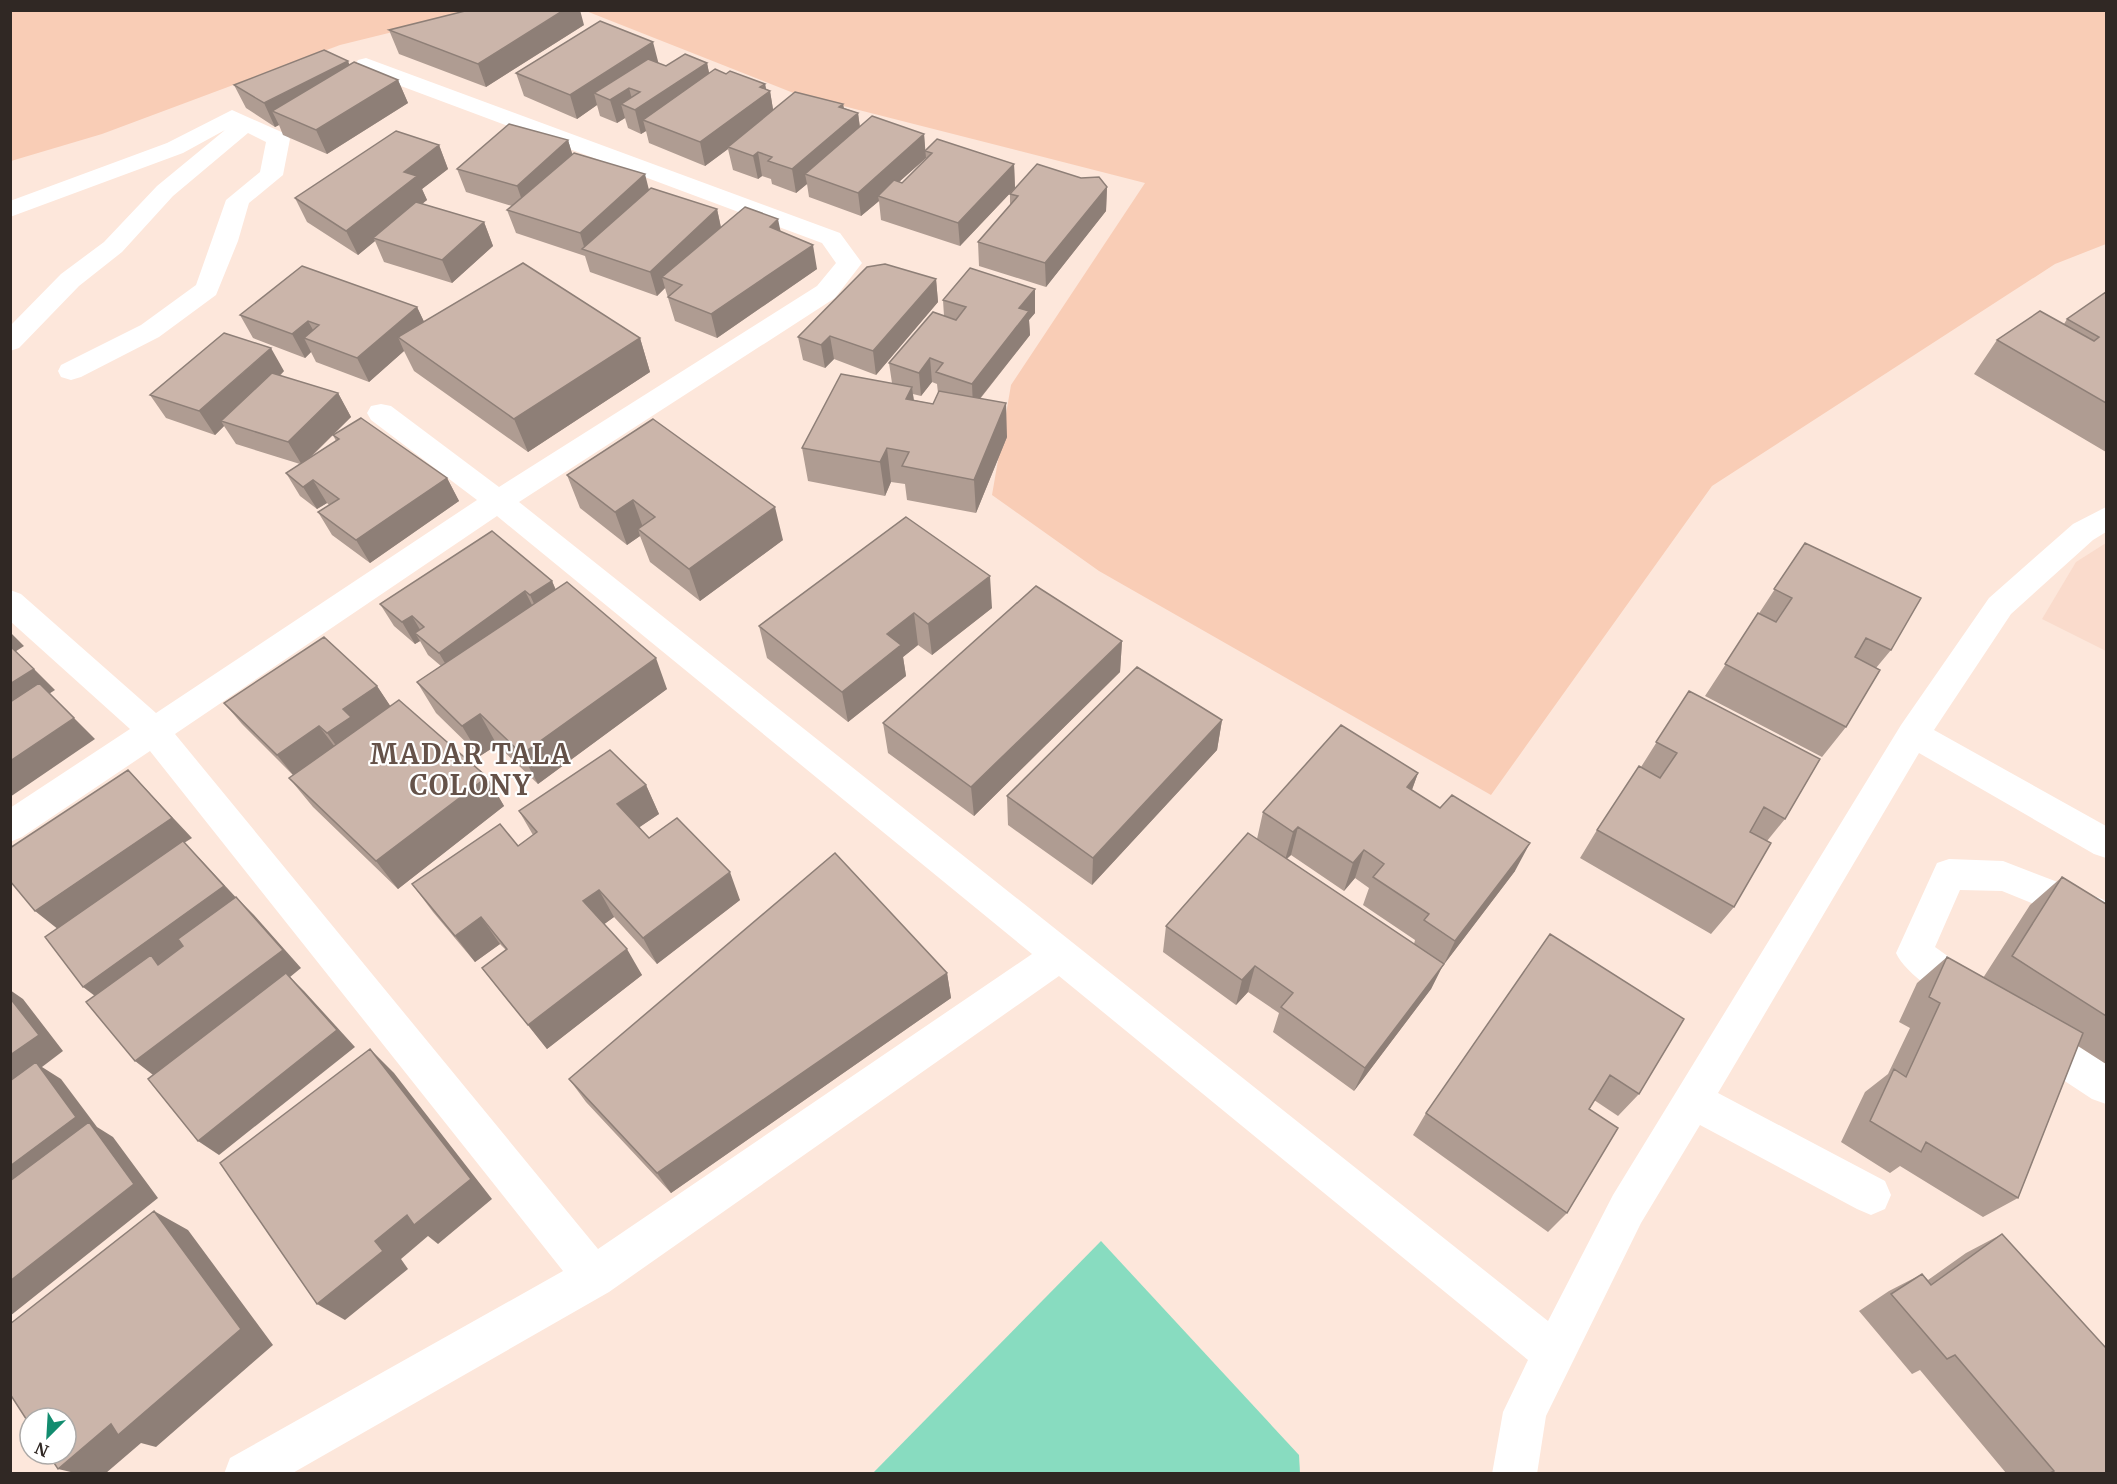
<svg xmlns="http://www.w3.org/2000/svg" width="2117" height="1484" font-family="Merriweather,serif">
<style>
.built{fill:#fadbcc}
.green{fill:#f9cdb6}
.water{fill:#88dcc0}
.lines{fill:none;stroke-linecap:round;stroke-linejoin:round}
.minor{fill:#fff;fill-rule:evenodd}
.wall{fill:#af9c92;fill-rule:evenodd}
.shaded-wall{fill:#8e7f77}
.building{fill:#cbb5aa;stroke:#8e7f77;stroke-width:1.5}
.labels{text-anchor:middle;stroke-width:4.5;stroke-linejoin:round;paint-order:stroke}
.district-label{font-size:27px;font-weight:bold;letter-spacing:1.5px;fill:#655249;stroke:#fff}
</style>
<rect width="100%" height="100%" fill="#fde7db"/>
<path class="built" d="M2106,543V651L2042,619L2076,562Z"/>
<path class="green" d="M11,11H478L340,45L102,134L11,161Z
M586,11H2106V244L2055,264L1712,486L1491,795L1099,571L992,495L1011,385L1145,183L796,94Z"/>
<path class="water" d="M1101,1241L1299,1455L1300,1473H873Z"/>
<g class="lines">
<path class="minor" d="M366,58L840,233L862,263L835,298L519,502L1548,1321L1613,1195L1901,725L1989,598L2073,524L2106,507V532L2093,540L2011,614L1934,730L2106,826V858L2094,854L1919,753L1718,1093L1885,1181L1891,1195L1885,1209L1871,1215L1857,1209L1700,1125L1641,1223L1546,1416L1537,1474H1492L1503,1412L1528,1360L1059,976L609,1292L291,1474H224L230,1458L563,1271L150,751L22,837L10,842V808L130,729L10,621V590L21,594L156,713L477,500L371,420L367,413L371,406L381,404L391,406L499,487L817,286L836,263L822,243L358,70L355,65L358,60ZM497,516L1032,954L598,1249L175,734Z
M232,110L286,134L290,139L283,175L249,203L238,241L216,295L159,337L81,377L71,380L61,377L58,371L61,365L141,325L196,285L226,200L260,172L266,142L248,133L173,196L122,252L79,286L19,348L10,351V326L61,274L104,242L157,186L225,130L183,153L10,217V201L167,143Z
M1949,859L2003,861L2102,899L2106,902V938L2093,933L2076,921L2002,891L1960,890L1935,947L1984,982L1990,994L1984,1006L1971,1011C1949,1003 1905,974 1896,953L1937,863Z
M2035,1022L2048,1027L2106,1064V1104L2092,1099L2022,1053L2016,1040L2022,1027Z"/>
</g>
<path class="wall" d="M584,25L486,87L399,54L389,30Z
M658,63L666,66L707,63L709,73L726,74L765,84L766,89L770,91L773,110L843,104L844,108L858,113L860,127L924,134L925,150L1014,164L1015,188L960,246L881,220L879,201L861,216L809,197L807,184L796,193L772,184L771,179L762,176L758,179L733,170L728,149L705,166L649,143L646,131L641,134L628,128L625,118L617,123L600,116L597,105L577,119L524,96L516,73ZM926,158V160L902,183L899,182Z
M350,65L398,80L408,103L327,154L283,135L279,125L275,127L246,108L234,85Z
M568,140L572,154L649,189L717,209L721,227L780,231L817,269L717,338L675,321L665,288L657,296L590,272L585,256L516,233L507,210L512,206L466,192L457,169Z
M439,145L448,169L422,189L427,200L422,204L484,222L493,246L452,283L384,262L375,241L358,255L307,222L295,198Z
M1107,187L1106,211L1046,287L979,266L978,242L1010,205V194Z
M936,279L938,302L876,375L834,359L825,368L803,360L798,337Z
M2106,292V452L1974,374L1997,340L2064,324L2067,319Z
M943,300L1035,313L1029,320L1030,335L980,399L1007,437L976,513L907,500L905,484L891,482L885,496L808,481L802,448L892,383L889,363L944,316ZM932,382L937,384L938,393L933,404L914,400L913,394L921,396Z
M417,307L424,322L640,338L650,372L528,452L414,371L404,351L369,382L316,362L311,352L305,358L253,338L240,315Z
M284,371L280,376L338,393L351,417L309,459L336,441L333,435L447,478L459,501L370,563L332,535L318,512L329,505L327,503L317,509L300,496L286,473L300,464L236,444L224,426L215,435L166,418L150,395Z
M567,475L783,540L700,601L650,562L640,536L627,545L580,508Z
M906,517L992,608L932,655L918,645L903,657L906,676L848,722L767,658L759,626Z
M1805,543L1891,650L1876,668L1846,727L1822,757L1705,696Z
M552,581L556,590L667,689L538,784L497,745L480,756L436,713L417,682L441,666L428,655L420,641L415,644L394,626L380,604Z
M1122,641L1120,672L974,816L888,753L883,723Z
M377,686L390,706L487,777L504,806L398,889L313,807L289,778L293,775L242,724L224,703Z
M1689,691L1785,819L1767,841L1734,907L1711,934L1580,858L1597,830L1641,767Z
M1222,720L1217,750L1092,885L1008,825L1007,796Z
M1418,773L1412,790L1515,871L1442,967L1431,989L1354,1091L1273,1032L1279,1013L1248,992L1236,1005L1163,952L1166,926L1257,839L1263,812ZM1291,855L1344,891L1355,878L1369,888L1363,905L1415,940L1414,944L1287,859Z
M646,785L659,814L639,827L649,838L740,900L657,964L614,917L604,924L642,975L547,1049L482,968L506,950L500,944L475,962L433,912L412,884L518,846L533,835L519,811Z
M2062,877L2106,904V1064L2078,1046L2018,1198L1983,1217L1900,1166L1890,1173L1841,1142L1865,1092L1888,1074L1910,1028L1899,1022L1917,983L1947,957L1983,978L2030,905Z
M1550,934L1639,1094L1618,1116L1594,1100L1589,1109L1567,1213L1548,1232L1413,1135L1426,1113Z
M947,973L951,998L671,1193L586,1102L569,1079Z
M2002,1234L2106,1473H2006L1920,1370L1912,1374L1859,1311L1889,1291L1922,1274L1928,1280L1966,1253Z"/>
<path class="shaded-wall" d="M564,10H580L584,25L486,87L478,64Z
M653,42L659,65L594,93L597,105L577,119L570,95Z
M348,61L358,85L272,111L279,125L275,127L264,103Z
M707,63L712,87L643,120L646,131L641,134L635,110Z
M398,80L408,103L327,154L316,130Z
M765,84L767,94L770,91L774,115L728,147V149L705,166L700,142Z
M629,88L635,110L621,104L625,118L617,123L610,100Z
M843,104L846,124L858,113L861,137L805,174L807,184L796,193L792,169L839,107Z
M924,134L926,158L882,197L878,196L879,201L861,216L858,193Z
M568,140L575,163L525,209L517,186Z
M439,145L448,169L422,189L427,200L377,239L373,238L375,241L358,255L346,231L404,172Z
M758,152L762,176L758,179L753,156Z
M1014,164L1015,188L960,246L958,223Z
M645,174L651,198L585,250L580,233Z
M1107,187L1106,211L1046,287L1045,263Z
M717,209L722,233L662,277L665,288L657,296L650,272Z
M778,219L783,243L770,227Z
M484,222L493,246L452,283L442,260Z
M813,245L817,269L717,338L711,314Z
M936,279L938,302L876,375L873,351Z
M1035,289V313L1029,320L1030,335L973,407L972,384L1019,308Z
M417,307L428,330L398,337L404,351L369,382L357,358Z
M308,321L321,344L304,338L311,352L305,358L292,334Z
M830,336L834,359L825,368L821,345Z
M640,338L650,372L528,452L514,419Z
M271,348L284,371L228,423L221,421L224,426L215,435L199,411Z
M930,358L932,382L921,396L919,373Z
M912,387L916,420L906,399Z
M338,393L351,417L302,465L288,442Z
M1006,403L1007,437L976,513L974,480Z
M887,448L891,482L885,496L880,462Z
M447,478L459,501L370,563L356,540Z
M313,480L327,503L317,509L303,487Z
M633,500L645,533L638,529L640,536L627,545L615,512Z
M775,507L783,540L700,601L689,569Z
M990,576L992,608L932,655L928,624Z
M552,581L561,603L540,617L530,595Z
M525,591L536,613L452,675L439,653Z
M914,613L918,645L903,657L906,676L848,722L842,692L887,634Z
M412,616L425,638L415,633L420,641L415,644L402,622Z
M10,632L24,646L10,655Z
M1122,641L1120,672L974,816L971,787Z
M656,658L667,689L538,784L522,754Z
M34,669L55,690L10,719V684Z
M377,686L391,707L342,754L327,733L343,709Z
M480,714L497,745L480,756L462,726Z
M74,718L95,739L10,797V761Z
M1222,720L1217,750L1092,885L1093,858Z
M319,726L335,747L294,776L277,755Z
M128,770L192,838L184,843L202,861L243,905L107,1005L83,987L59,930L35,911Z
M1418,773L1407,803V787Z
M487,777L504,806L398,889L376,861Z
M646,785L659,814L631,833L617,804Z
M1298,827L1291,855L1285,860L1293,832Z
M1530,843L1515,871L1442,967L1431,989L1354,1091L1365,1068L1444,964L1455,941Z
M1364,850L1355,878L1344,891L1353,863Z
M730,872L740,900L657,964L643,938Z
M599,890L614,917L599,928L583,901Z
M236,897L254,915L301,968L290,977L304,991L355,1047L219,1155L198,1141L157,1078L135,1061Z
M481,917L500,944L475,962L455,936Z
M627,949L642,975L547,1049L528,1025Z
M1255,966L1248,992L1236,1005L1242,980Z
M947,973L951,998L671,1193L657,1173Z
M10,990L23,999L63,1051L42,1067L61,1079L97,1127L113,1137L158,1198L10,1316Z
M370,1049L394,1073L492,1199L438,1244L428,1236L401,1259L408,1269L345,1320L317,1304L375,1241Z
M154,1211L188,1230L273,1345L156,1447L141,1443L106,1473H75L58,1469Z"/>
<path class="building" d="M469,10H564L478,64L389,30Z
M600,21L653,42L570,95L516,73Z
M324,50L348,61L264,103L234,85Z
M685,54L707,63L635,110L621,104L640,92L629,88L610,100L594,93L648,59L666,66Z
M354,62L398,80L316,130L272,111Z
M715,69L726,74L730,71L765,84L760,87L770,91L700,142L643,120Z
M795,92L843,104L839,107L858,113L792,169L768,161L772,157L758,152L753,156L728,147Z
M872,116L924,134L858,193L805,174Z
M509,124L568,140L517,186L457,169Z
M396,131L439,145L404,172L417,176L346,231L295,198Z
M937,139L1014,164L958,223L878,196L894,180L902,183L932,153L925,151Z
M574,153L645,174L580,233L507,210Z
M1037,164L1081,178L1099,177L1107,187L1045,263L978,242L1018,196L1010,194Z
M651,188L717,209L650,272L582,249Z
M416,202L484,222L442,260L373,238Z
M745,207L778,219L770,227L813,245L711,314L668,297L682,285L662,277Z
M523,263L640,338L514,419L398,337Z
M885,264L936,279L873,351L830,336L821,345L798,337L867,267Z
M302,266L417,307L357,358L304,338L319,325L308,321L292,334L240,315Z
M970,268L1035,289L1019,308L1029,311L972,384L936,372L943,363L930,358L919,373L889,363L933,312L956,320L966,307L943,300Z
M2106,292V403L1997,340L2040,311L2094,341L2099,337L2067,319Z
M224,333L271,348L199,411L150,395Z
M272,373L338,393L288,442L221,421Z
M841,374L912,387L906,399L933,404L939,391L1006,403L974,480L902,466L909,452L887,448L880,462L802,448Z
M361,418L447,478L356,540L318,512L339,499L313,480L303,487L286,473L339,439L333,435Z
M653,419L775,507L689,569L638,529L655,517L633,500L615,512L567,475Z
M906,517L990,576L928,624L914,613L887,634L901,645L842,692L759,626Z
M492,531L552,581L530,595L525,591L439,653L415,633L424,627L412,616L402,622L380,604Z
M1805,543L1921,598L1891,650L1866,638L1855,657L1880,670L1846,727L1725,664L1758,613L1776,622L1792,598L1774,589Z
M567,582L656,658L522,754L480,714L462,726L417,682Z
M1036,586L1122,641L971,787L883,723Z
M324,637L377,686L343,709L351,717L327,733L319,726L277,755L224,703Z
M10,646L34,669L10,684Z
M1137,667L1222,720L1093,858L1007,796Z
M39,683L74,718L10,761V702Z
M1689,691L1820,759L1785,819L1764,807L1750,832L1771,843L1734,907L1597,830L1639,766L1660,778L1677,753L1656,742Z
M399,700L487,777L376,861L289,778Z
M1341,725L1418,773L1407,787L1440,808L1452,795L1530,843L1455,941L1424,920L1429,914L1373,877L1384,864L1364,850L1353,863L1298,827L1293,832L1263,812Z
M610,750L646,785L617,804L649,838L677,818L730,872L643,938L599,890L583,901L627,949L528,1025L482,968L507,949L481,917L455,936L412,884L500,824L518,846L537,832L519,811Z
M128,770L172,818L35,911L10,881V848Z
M1248,833L1444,964L1365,1068L1281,1007L1293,993L1255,966L1242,980L1166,926Z
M183,841L224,886L83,987L45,937Z
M835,853L947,973L657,1173L569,1079Z
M2062,877L2106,904V1016L2012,956Z
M236,897L283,950L135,1061L86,1002L151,955L158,965L183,946L178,939Z
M1550,934L1684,1019L1639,1094L1610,1075L1589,1109L1618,1128L1567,1213L1426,1113Z
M1947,957L2083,1033L2018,1198L1926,1142L1921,1152L1870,1121L1894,1069L1906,1077L1940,1003L1929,997Z
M286,973L337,1030L198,1141L148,1079Z
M10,998L39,1035L10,1055Z
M370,1049L471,1179L414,1225L407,1215L375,1241L383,1251L317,1304L220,1163Z
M36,1062L76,1117L10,1166V1081Z
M89,1122L134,1184L10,1281V1181Z
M154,1211L241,1329L118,1435L111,1424L58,1469L48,1454H66V1418H30V1425L10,1394V1324Z
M2002,1234L2106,1348V1473H2050L2054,1471L1955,1355L1947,1359L1891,1294L1922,1274L1931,1285Z"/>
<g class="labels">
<g class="district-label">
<text x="471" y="764">MADAR TALA<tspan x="471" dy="31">COLONY</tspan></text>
</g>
</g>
<rect width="2117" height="1484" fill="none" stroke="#302824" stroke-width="24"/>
<g transform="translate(48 1436) rotate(204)"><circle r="28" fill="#ffffff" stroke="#aca9a7" stroke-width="1.5"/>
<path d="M0-4.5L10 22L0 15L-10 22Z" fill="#128c6f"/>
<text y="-9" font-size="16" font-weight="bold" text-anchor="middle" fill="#302824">N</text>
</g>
</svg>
